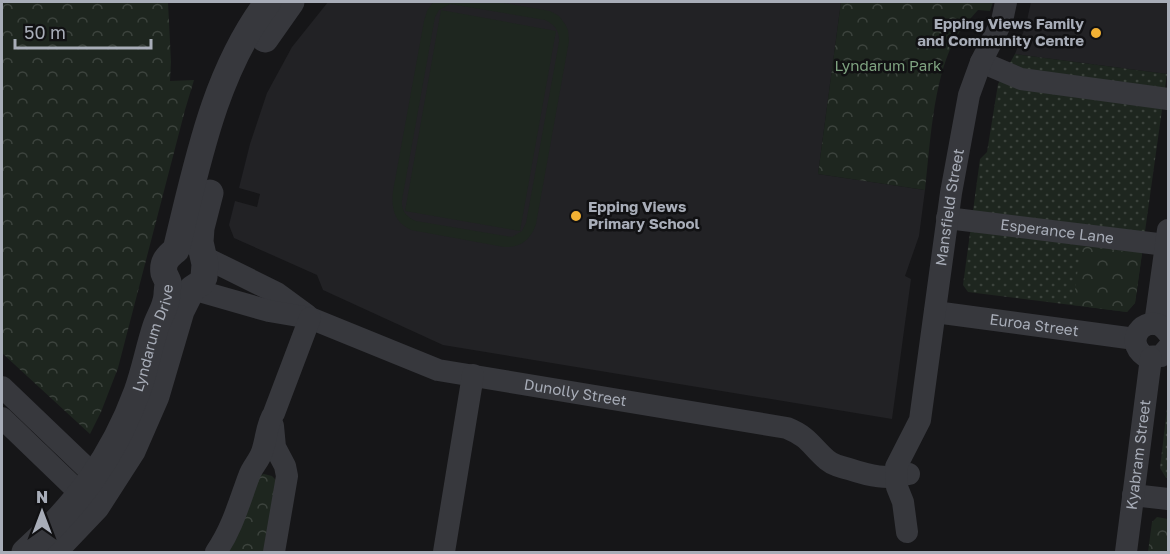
<svg xmlns="http://www.w3.org/2000/svg" width="1170" height="554" font-family="'Golos Text',sans-serif">
<style>
.built{fill:#222225}
.grass{fill:url(#grass-dots)}
.park{fill:url(#park-crowns)}
.pitch{fill:#1e261f;fill-rule:evenodd}
.lines{fill:none;stroke-linecap:round;stroke-linejoin:round}
.minor{stroke:#37383d;stroke-width:22}
.tertiary{stroke:#37383d;stroke-width:27}
.poi-dot{fill:#f2b134;stroke:#111113;stroke-width:2}
.labels{text-anchor:middle;stroke-width:5;stroke-linejoin:round;paint-order:stroke}
.poi-label{font-size:15px;font-weight:bold;fill:#a8adb8;stroke:#111113;text-anchor:end}
.park-label{font-size:15px;fill:#7fa381;stroke:#111113}
.street-label{font-size:15px;fill:#a8adb8;stroke:#111113}
</style>
<defs>
<pattern id="grass-dots" width="8" height="8" patternUnits="userSpaceOnUse" patternTransform="scale(1.5)"><rect width="8" height="8" fill="#1e261f"/><path d="M2 2h.1M6 6h.1" fill="none" stroke="#3c433d" stroke-width="1.8" stroke-linecap="round"/></pattern>
<pattern id="park-crowns" width="20" height="18" patternUnits="userSpaceOnUse" patternTransform="scale(1.5)"><rect width="20" height="18" fill="#1e261f"/><path d="M2 6a3 3 0 1 1 6 0M12 15a3 3 0 1 1 6 0" fill="none" stroke="#3c433d"/></pattern>
</defs>
<rect width="100%" height="100%" fill="#161618"/>
<path class="built" d="M328,2H841L818,174L925,190L919,236L905,276L911,279L892,419L443,345L323,290L317,275L234,238L229,225L235,201L257,207L260,194L239,188L250,144L267,93L292,47Z
M1031,2H1168L1167,74L1015,54L1026,25Z"/>
<path class="grass" d="M1015,54L1167,74L1135,303L1127,312L968,292L963,285L980,159L987,152L998,84Z
M1168,400V478H1166L1160,468Z"/>
<path class="park" d="M2,2H168L171,62L170,81L194,80L185,110L118,368L101,412L90,434L2,353Z
M841,2H993L990,11L978,10C969,20 959,31 953,43C933,83 930,145 925,190L818,174Z
M1081,246L1142,254L1135,303L1127,312L1073,305Z
M264,474L272,476L277,481L266,552H226L260,475Z
M1157,517L1168,519V552H1148L1152,522Z"/>
<path class="pitch" d="M433,2H498L550,11L559,16L565,24L568,30L569,41L536,224C531,240 520,248 504,247L411,230C394,222 391,208 393,191L424,21L427,11ZM450,4L545,20C554,24 560,31 559,42L526,223L522,231L512,237L416,221C406,217 401,210 402,200L435,17L439,10Z
M441,10L556,31L520,231L405,211Z"/>
<g class="lines">
<g class="minor">
<path d="M981,62L1021,79L1168,99"/>
<path id="s1" d="M947,218L1166,245"/>
<path d="M202,256L277,293L307,315"/>
<path id="s2" d="M192,289L269,311L310,318L438,370L787,428C809,437 811,446 827,460C833,465 841,467 849,469C870,476 887,480 909,474"/>
<path id="s3" d="M935,312L1135,339"/>
<path d="M1155,324L1168,230"/>
<path d="M1168,333C1151,308 1119,339 1146,357L1161,356L1168,348"/>
<path d="M2,387L95,476"/>
<path d="M2,418L81,494"/>
<path d="M273,426L275,447L285,466L287,476L274,552"/>
<path d="M1133,495L1168,499"/>
<path id="s4" d="M907,532L903,502L897,487L896,467L920,420L951,193L969,95L981,62L1002,21L1006,2"/>
<path d="M216,552C232,529 239,503 249,476C252,467 259,461 262,452C267,438 266,425 274,413L310,318"/>
<path d="M444,552L473,375"/>
<path id="s5" d="M1126,552L1151,358"/>
</g>
<g class="tertiary">
<path d="M265,39L291,2"/>
<path d="M55,550L96,507L132,451L156,396L181,311L192,289L201,283L204,277L205,264L200,242L201,228L210,193"/>
<path id="s6" d="M25,552C77,506 113,457 137,392C145,370 149,347 156,326C160,315 166,307 167,295C167,291 168,286 168,282C167,279 165,276 164,273C162,262 168,256 176,250C197,165 214,73 268,2"/>
</g>
</g>
<g class="poi-dot">
<circle cx="1096" cy="33" r="6"/>
<circle cx="576" cy="216" r="6"/>
</g>
<g class="labels">
<g class="poi-label">
<text x="1084" y="29">Epping Views Family<tspan x="1084" dy="17">and Community Centre</tspan></text>
<text x="588" y="212" text-anchor="start">Epping Views<tspan x="588" dy="17">Primary School</tspan></text>
</g>
<g class="park-label">
<text x="888" y="71">Lyndarum Park</text>
</g>
<g class="street-label">
<text dy="5" stroke="none"><textPath href="#s4" startOffset="334">Mansfield Street</textPath></text>
<text dy="5" stroke="none"><textPath href="#s1" startOffset="111">Esperance Lane</textPath></text>
<text dy="5" stroke="none"><textPath href="#s3" startOffset="100">Euroa Street</textPath></text>
<text dy="5" stroke="none"><textPath href="#s6" startOffset="254">Lyndarum Drive</textPath></text>
<text dy="5" stroke="none"><textPath href="#s2" startOffset="399">Dunolly Street</textPath></text>
<text dy="5" stroke="none"><textPath href="#s5" startOffset="98">Kyabram Street</textPath></text>
</g>
</g>
<rect width="1170" height="554" fill="none" stroke="#a8adb8" stroke-width="6"/>
<g transform="translate(42 512)" stroke="#111113" stroke-width="4.5" paint-order="stroke">
<path d="M0-4.5L10 22L0 15L-10 22Z" fill="#a8adb8"/>
<text y="-9" font-size="16" font-weight="bold" text-anchor="middle" fill="#a8adb8">N</text>
</g>
<path d="M15 39v9h136v-9" fill="none" stroke="#a8adb8" stroke-width="3"/>
<text x="24" y="39" font-size="18" fill="#a8adb8" stroke="#111113" stroke-width="4.5" paint-order="stroke">50 m</text>
</svg>
